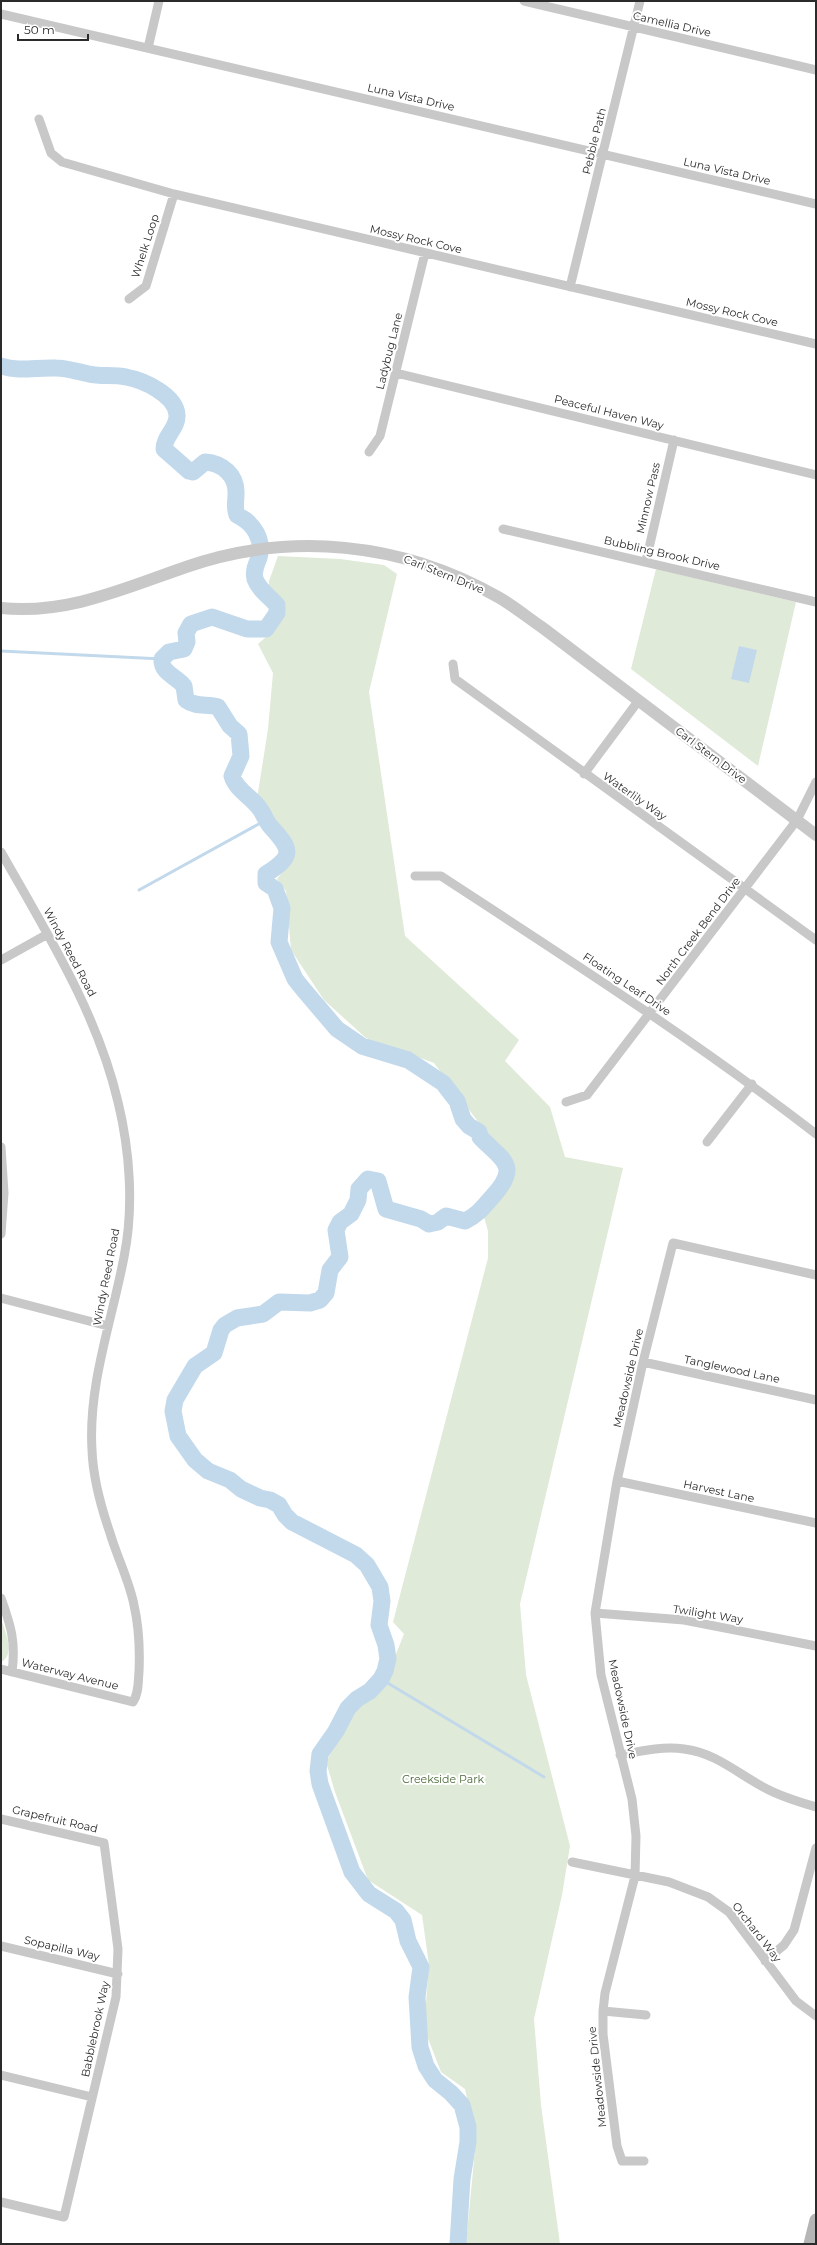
<svg xmlns="http://www.w3.org/2000/svg" width="817" height="2245" font-family="Montserrat,sans-serif">
<style>
.green{fill:#e0ead8}
.water{fill:#c2d9ec}
.lines{fill:none;stroke-linecap:round;stroke-linejoin:round}
.stream{stroke:#c2d9ec;stroke-width:3}
.river{stroke:#c2d9ec;stroke-width:17}
.minor{stroke:#c8c8c8;stroke-width:9}
.tertiary{stroke:#c8c8c8;stroke-width:12}
.secondary{stroke:#b5b5b5;stroke-width:13}
.labels{text-anchor:middle;stroke-width:4;stroke-linejoin:round;paint-order:stroke}
.street-label{font-size:11px;fill:#2b2b2b;stroke:#fff}
.park-label{font-size:11px;fill:#4b6838;stroke:#fff}
</style>
<rect width="100%" height="100%" fill="#fff"/>
<path class="green" d="M278,556L340,559L384,565L397,574L369,692L405,936L519,1040L505,1061L550,1107L565,1157L623,1168L520,1604L526,1675L570,1846L562,1895L534,2019L541,2105L560,2244H466L476,2139L465,2089L441,2072L424,2028L429,1965L422,1915L368,1880L335,1792L326,1762L353,1713L382,1689L404,1634L393,1622L488,1258V1231L484,1217L514,1172L497,1147L434,1063L366,1038L324,1000L291,950L286,891L277,879L294,857L289,838L275,824L257,799L268,729L273,673L258,644L274,630L283,607L269,592V581Z
M656,569L796,602L758,766L631,669Z
M1,1619C5,1631 16,1655 1,1662Z"/>
<path class="water" d="M739,646L757,650L749,683L731,679Z"/>
<g class="lines">
<path class="stream" d="M1,651L162,659
M139,890L266,820
M381,1679L544,1777"/>
<path class="river" d="M1,366C19,372 37,367 56,368C67,368 78,372 89,374C101,377 114,374 126,377C143,380 176,395 177,415C178,428 164,436 164,449L189,471L193,472L205,462C222,463 237,475 236,494C236,502 234,507 237,515C254,523 264,540 259,558C256,565 253,571 255,579C259,590 270,597 277,605V613L266,629H247L212,617L191,624L186,633L187,642L184,649L169,652L162,659C161,673 176,676 184,686L186,700C195,707 207,704 218,707L230,726L239,734L241,756L232,776C236,790 252,797 260,809C264,814 266,822 271,827C292,850 294,856 266,874V883L275,889L282,908L279,942L295,979L303,989L337,1029L362,1046L408,1060L443,1083L457,1101L463,1119L469,1126L479,1132L480,1137C502,1160 521,1165 493,1196C484,1206 478,1215 465,1221L446,1216L438,1222L429,1224L421,1219L386,1209L378,1181L368,1179L359,1189L358,1200L351,1214L340,1222L336,1230L340,1257L330,1270L326,1293L320,1300L310,1303L279,1302L263,1314L237,1318L225,1325L221,1330L214,1353L195,1366L175,1400L173,1411L178,1436L195,1460L208,1471L230,1480L241,1489L260,1498L270,1500L279,1505L285,1515L292,1522L356,1555L367,1565L380,1587L382,1601L379,1625L386,1645L388,1659L385,1671L381,1679L370,1691L357,1699L348,1708L336,1731L320,1754L318,1771L320,1784L352,1872L369,1894L396,1911L403,1920L408,1941L421,1967L417,1997L420,2047L426,2066L435,2080L451,2093L462,2105L468,2127V2142L462,2179L458,2244"/>
<path class="minor" d="M524,1L816,70
M1,14L816,204
M148,48L159,1
M39,119L51,153L62,162L174,194L816,344
M570,287L640,1
M129,299L146,286L174,194
M396,373L816,475
M369,452L380,436L425,253
M503,529L816,602
M646,561L674,440
M453,664L455,679L816,940
M584,774L639,700
M1,852C46,932 97,1012 118,1102C130,1151 134,1208 124,1257C112,1321 88,1384 92,1450C93,1478 101,1507 110,1533C117,1557 129,1580 134,1605C139,1627 140,1649 139,1672C138,1682 139,1693 133,1702L1,1669
M415,876H441C568,959 696,1041 816,1134
M1,960L46,935
M566,1102L587,1095L797,820L816,782
M707,1142L752,1084
M1,1147L4,1193L1,1234
M1,1298L108,1326
M643,1362L816,1400
M617,1481L816,1523
M1,1598C11,1626 16,1642 12,1672
M595,1613L684,1620L816,1646
M620,1755C641,1751 663,1746 684,1749C717,1753 739,1775 767,1789C782,1797 799,1802 816,1807
M1,1819L104,1843L118,1949L116,1997L64,2217L1,2202
M572,1862L669,1882L708,1897L729,1912L796,2001L816,2016
M1,1946L118,1974
M765,1961L784,1945L794,1930L816,1848
M603,2011L646,2015
M1,2075L92,2097
M644,2161H622L617,2146L603,2034V2011L605,1993L635,1876L636,1836L632,1799L601,1675L595,1613L617,1481L643,1362L673,1243L816,1275"/>
<path class="tertiary" d="M1,608C67,615 125,588 186,567C290,531 402,542 498,597C514,606 528,618 543,628L816,835"/>
<path class="secondary" d="M810,2244L816,2220"/>
</g>
<g class="labels">
<g class="street-label">
<text transform="translate(672 24) rotate(13)" y="4">Camellia Drive</text>
<text transform="translate(411 97) rotate(13)" y="4">Luna Vista Drive</text>
<text transform="translate(594 141) rotate(-76)" y="4">Pebble Path</text>
<text transform="translate(727 171) rotate(13)" y="4">Luna Vista Drive</text>
<text transform="translate(416 239) rotate(13)" y="4">Mossy Rock Cove</text>
<text transform="translate(145 246) rotate(-72)" y="4">Whelk Loop</text>
<text transform="translate(732 312) rotate(13)" y="4">Mossy Rock Cove</text>
<text transform="translate(389 351) rotate(-76)" y="4">Ladybug Lane</text>
<text transform="translate(609 412) rotate(14)" y="4">Peaceful Haven Way</text>
<text transform="translate(648 498) rotate(-77)" y="4">Minnow Pass</text>
<text transform="translate(662 553) rotate(13)" y="4">Bubbling Brook Drive</text>
<text transform="translate(444 574) rotate(22)" y="4">Carl Stern Drive</text>
<text transform="translate(711 755) rotate(37)" y="4">Carl Stern Drive</text>
<text transform="translate(635 796) rotate(35)" y="4">Waterlily Way</text>
<text transform="translate(698 931) rotate(-53)" y="4">North Creek Bend Drive</text>
<text transform="translate(70 952) rotate(62)" y="4">Windy Reed Road</text>
<text transform="translate(627 984) rotate(34)" y="4">Floating Leaf Drive</text>
<text transform="translate(106 1277) rotate(-79)" y="4">Windy Reed Road</text>
<text transform="translate(732 1369) rotate(12)" y="4">Tanglewood Lane</text>
<text transform="translate(628 1378) rotate(-77)" y="4">Meadowside Drive</text>
<text transform="translate(719 1491) rotate(12)" y="4">Harvest Lane</text>
<text transform="translate(708 1614) rotate(9)" y="4">Twilight Way</text>
<text transform="translate(70 1674) rotate(14)" y="4">Waterway Avenue</text>
<text transform="translate(623 1709) rotate(78)" y="4">Meadowside Drive</text>
<text transform="translate(55 1819) rotate(13)" y="4">Grapefruit Road</text>
<text transform="translate(757 1932) rotate(52)" y="4">Orchard Way</text>
<text transform="translate(62 1948) rotate(13)" y="4">Sopapilla Way</text>
<text transform="translate(95 2029) rotate(-78)" y="4">Babblebrook Way</text>
<text transform="translate(597 2077) rotate(-96)" y="4">Meadowside Drive</text>
</g>
<g class="park-label">
<text x="443" y="1783">Creekside Park</text>
</g>
</g>
<rect width="817" height="2245" fill="none" stroke="#2b2b2b" stroke-width="4"/>
<path d="M18 34v6h70v-6" fill="none" stroke="#2b2b2b" stroke-width="2"/>
<text x="24" y="34" font-size="12" fill="#2b2b2b" stroke="#ffffff" stroke-width="3" paint-order="stroke">50 m</text>
</svg>
